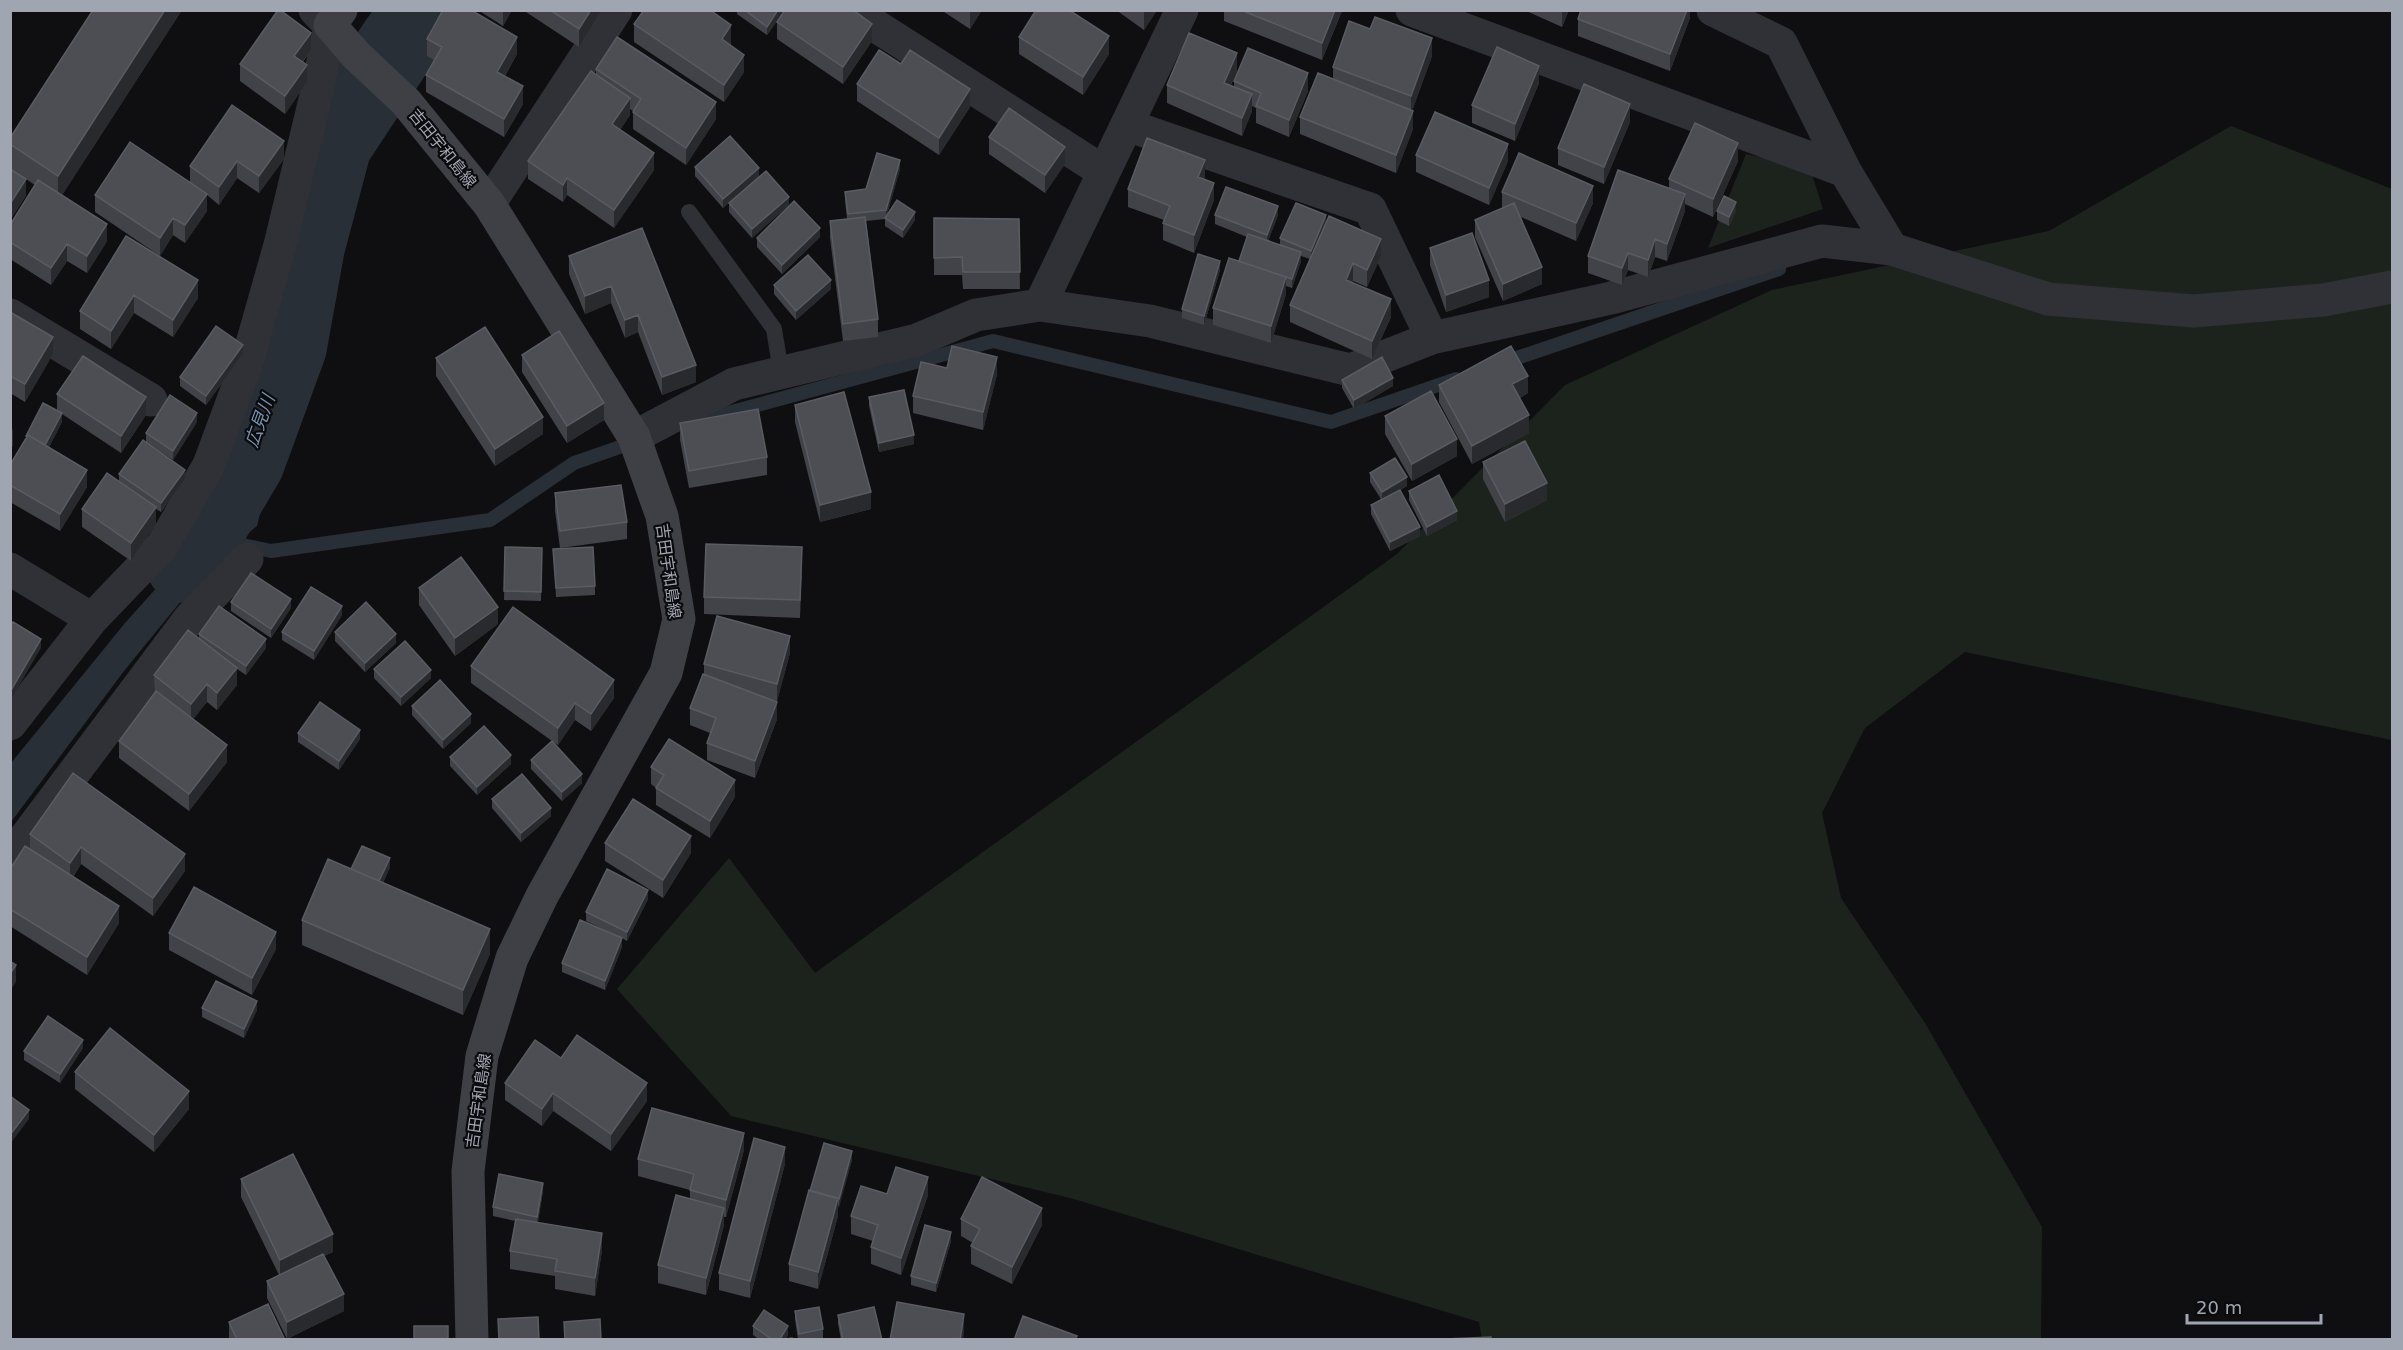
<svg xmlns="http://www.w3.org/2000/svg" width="2403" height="1350" font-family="'DejaVu Sans','Noto Sans JP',sans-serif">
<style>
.green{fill:#1c231d}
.water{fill:#282f36}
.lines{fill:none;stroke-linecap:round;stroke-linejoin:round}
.stream{stroke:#282f36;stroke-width:14}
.river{stroke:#282f36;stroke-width:80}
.lane{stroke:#303136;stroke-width:16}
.street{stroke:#303136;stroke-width:33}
.secondary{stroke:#3e4046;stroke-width:33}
.wall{fill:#424349}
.shaded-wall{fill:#292a2e}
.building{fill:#4c4e54;stroke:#595c63;stroke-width:1.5}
.labels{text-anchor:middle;stroke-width:4.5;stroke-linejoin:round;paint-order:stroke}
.street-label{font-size:16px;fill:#a0a5b2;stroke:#0b0a0c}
.water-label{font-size:18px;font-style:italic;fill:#7591af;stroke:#0b0a0c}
</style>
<rect width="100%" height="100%" fill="#0f0f11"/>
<path class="green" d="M2231,126L2392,189V740L1965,652L1865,728L1822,813L1841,898L1925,1023L2042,1227L2041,1339H1482L1479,1322L1074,1199L731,1116L617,989L729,858L815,973L1397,554L1565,385L1772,290L2049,231Z
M1746,154L1810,168L1823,209L1708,248Z"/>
<path class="water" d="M224,465L269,477L257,526L208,568L124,671L11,822V763L125,623L169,574Z"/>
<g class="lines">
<path class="stream" d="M1502,363L1779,269
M695,422L993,341L1331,422L1456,379
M219,540L271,551L490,520L574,463L637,441"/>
<path class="river" d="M185,563L245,461L287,346L305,246L332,144L398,44L423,10"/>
<path class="lane" d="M689,212L774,329L781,372"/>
<path class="street" d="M851,10L1104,172
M1412,10L1845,171
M1713,10L1781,43L1845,171L1892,249
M1127,125L1370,209L1432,338
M489,204L616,10
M1040,305L1182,10
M10,315L151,400
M634,437L734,384L917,340L976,315L1040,305L1150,321L1350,370L1432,338L1611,298L1822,241L1892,249L2048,299L2194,311L2323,300L2392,287
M10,569L92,619
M10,724L92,619L162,546L209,465L246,365L280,245L318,87L330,25L315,10
M10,858L190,618L247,559"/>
<path class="secondary" d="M341,10L330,25L356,55L406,102L489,204L634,437L662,516L679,619L666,673L542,896L512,958L482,1056L468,1171L472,1340"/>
</g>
<path class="wall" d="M93,10H182L62,195L107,241L87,273L67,261L51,285L10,259V225L35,185L26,179V196L22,176L10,169V138Z
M478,10H512L503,26Z
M523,10H602L579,47Z
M737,10H785L767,35L737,14Z
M941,10H982L970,29Z
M1116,10H1157L1144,30Z
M1224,10L1342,11L1322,60L1224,21Z
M1524,10H1569L1562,27Z
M1690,10V18L1670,71L1578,36V19Z
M777,22L872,41L843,84L777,39Z
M634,24L731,42L730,45L744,72L724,102L634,42Z
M1019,37L1109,54L1083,95L1019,54Z
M427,39L517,54L505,76L523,104L504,137L426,92V75L434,60L427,56Z
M311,50L303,62L307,82L285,114L240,81V64Z
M1432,56L1412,111L1413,129L1396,173L1300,134V117L1333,79V67Z
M596,69L716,119L686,165L633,129V111L630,109V115L620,130L654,170L614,228L567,195L563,202L528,179V161L596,75Z
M1237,71L1231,85L1234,87V81L1308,91L1289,137L1256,123V108L1252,106V111L1242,136L1167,103V85Z
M1539,83L1515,141L1472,123V105Z
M857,84L970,107L939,155L857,101Z
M232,105L284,159L259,193L237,178L219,205L207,195V211L185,243L173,235L160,256L95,212V195L190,182V166Z
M1630,122L1604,184L1558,165V148Z
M989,137L1065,164L1045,193L989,154Z
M1416,155L1508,161L1489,205L1416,172Z
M1738,161L1713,217L1685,204V211L1667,261L1655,257L1648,277L1628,270L1622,285L1588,273V256L1669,188V179Z
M695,167L759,177L789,205L752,238L729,212V203L744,189L723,208L695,176Z
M900,169L887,214L915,220L903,238L885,226V219L866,221L878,319V337L843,341L830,238V221L847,219L845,200V192L866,189Z
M1205,178L1204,179L1214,200L1194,253L1163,240V223L1164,220L1128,207V189Z
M1502,192L1593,203L1576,241L1521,217L1542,284L1503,301L1475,237V220L1502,208Z
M1717,211H1736L1729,226L1717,220Z
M1215,215H1278L1268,241L1280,245V238L1326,223L1381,256L1367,287L1353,281L1352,283L1391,317L1372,359L1290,322V305L1310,259L1301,256V261L1292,288L1286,286V294L1271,343L1213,325V308L1239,262L1247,237L1215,224Z
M934,218L1019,219L1020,289H963L962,275H934Z
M642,228L696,382L662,395L638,332L625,338L611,303L585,314L569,274V256Z
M126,236L198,298L173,337L134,313L111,349L80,329V311Z
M820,237L782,274L757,247V238Z
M1430,248L1489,297L1446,312L1430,265Z
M1220,270L1204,325L1182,318V309Z
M774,285L831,289L796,320L774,294Z
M10,312L53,354L25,402L10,393Z
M243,354L206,405L180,386V377Z
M522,355L604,420L567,443L522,372Z
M436,358L543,434L495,466L436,376Z
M947,368L997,374L983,430L913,413V396Z
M1342,380L1393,386L1354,409L1342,388Z
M1439,385L1528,393L1520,398L1529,433L1472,464L1439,402Z
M57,394L146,415L121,453L62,414V422L49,447L87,487L60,531L10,502V465L26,438V436L57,411Z
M869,397L914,444L879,452L869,406Z
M795,405L871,509L820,522L795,422Z
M1385,416L1457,456L1412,481L1385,434Z
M197,422L173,460L146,442V433Z
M680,423L767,457V475L689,488L680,440Z
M1483,462L1547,500L1505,522L1483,479Z
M1370,473L1407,486L1400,490L1420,536L1390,551L1371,514V505L1381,499L1370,482Z
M119,474L185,479L161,512L156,509V524L131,561L82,527V509L119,481Z
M1409,491L1457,520L1427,536L1409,500Z
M555,493L627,522V539L560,548L555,511Z
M505,547L542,548L541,601L504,600Z
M553,549L595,586V595L556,597Z
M802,565L800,618L704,614V597Z
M419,588L498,624L455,656L419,605Z
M231,602L291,608L271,638L231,611Z
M342,615L314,660L282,640V632Z
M335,632L396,643L365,672L335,641Z
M199,634L266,648L246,675L237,669V685L217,710L207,702L193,719L227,762L189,811L119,758V741L155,693L154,675L199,639Z
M790,653L777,701L770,699L777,719L755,778L707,760V743L710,733L690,725V708L704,675V664Z
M471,666L614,698L591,731L575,720L558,745L552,741L582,783L562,801L531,769V760L552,741L471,683Z
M374,669L431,678L401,706L374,678Z
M412,706L471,723L443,749L412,715Z
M298,733L360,739L339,770L298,742Z
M450,757L511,764L477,795L450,766Z
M651,767L735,797L710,838L656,805V788L651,784Z
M492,799L551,816L521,842L492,808Z
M30,834L185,871L153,916L81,864L73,877L119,923L87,975L10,926V869L30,850Z
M605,843L691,853L663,898L605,861Z
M390,867L383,883L490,954L463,1015L302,945V920L351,869Z
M648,899L627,941L622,938V947L605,990L562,972V963L615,935L586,921V912Z
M169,933L276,949L252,995L169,950Z
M202,1008L257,1010L244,1038L202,1017Z
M83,1048L60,1083L24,1060V1051Z
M561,1058L647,1101L611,1151L553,1111L542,1126L505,1100V1083Z
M75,1072L189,1109L154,1152L75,1089Z
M744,1150L726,1217H724V1225L706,1295L658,1283V1265L690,1199V1190L638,1176V1159Z
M852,1160L838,1208V1216L818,1289L789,1281V1264L810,1191Z
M785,1164L750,1298L719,1290V1273Z
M241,1179L333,1252L324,1256L344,1311L287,1339L267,1298V1281L279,1275L241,1197Z
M543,1191L538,1222L602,1250L595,1296L555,1289V1276L510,1269V1251L515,1221L493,1216V1207Z
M887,1194L928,1195L901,1275L871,1264V1247L873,1241L851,1234V1216Z
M961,1219L1042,1225L1012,1284L971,1264V1246L973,1243L961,1236Z
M951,1241L936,1292L911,1285V1276Z
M795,1311L823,1329V1338L814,1340H798L795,1319Z
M838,1315L882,1340H841L838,1324Z
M229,1322L285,1340H229Z
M753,1326L788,1335L786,1338L792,1340H760L753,1335Z"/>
<path class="shaded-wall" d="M165,10H182L58,201V176Z
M503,10H512L503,26Z
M591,10H602L579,47V29Z
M778,10H785L767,35V27Z
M970,10H982L970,29Z
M1145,10H1157L1144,30V13Z
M1335,10H1342L1322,60V43Z
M1562,10H1569L1562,27Z
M1687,10H1690V18L1670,71V54Z
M872,24V41L843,84V67Z
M731,25V42L722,57V39Z
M311,33V50L294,73V56Z
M1109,36V54L1083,95V77Z
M517,37V54L497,89V72Z
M1432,38V56L1411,114V96Z
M1237,53V71L1224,100V83Z
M744,55V72L724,102V85Z
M307,65V82L285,114V96Z
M1539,66V83L1515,141V124Z
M1308,73V91L1289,137V120Z
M523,86V104L504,137V119Z
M970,89V107L939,155V138Z
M1252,94V111L1242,136V118Z
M630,98V115L612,142V124Z
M716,102V119L686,165V148Z
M1630,104V122L1604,184V167Z
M1413,111V129L1396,173V155Z
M284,141V159L259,193V176Z
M1738,143V161L1713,217V199Z
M1508,144V161L1489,205V188Z
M1065,147V164L1045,193V175Z
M654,153V170L614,228V210Z
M900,160V169L886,218V210Z
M1205,160V178L1198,194V177Z
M237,161V178L219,205V187Z
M759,168V177L723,208V199Z
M567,178V195L563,202V185Z
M26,179V196L10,221V204Z
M1214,183V200L1194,253V235Z
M1593,186V203L1576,241V223Z
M207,194V211L185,243V225Z
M1685,194V211L1667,261V244Z
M789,197V205L752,238V229Z
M1736,202V211L1729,226V217Z
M1278,206V215L1267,244V235Z
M915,212V220L903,238V230Z
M1326,215V224L1311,260V251Z
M173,218V235L160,256V238Z
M107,224V241L87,273V256Z
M820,228V237L782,274V265Z
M1381,239V256L1367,287V270Z
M1655,239V257L1648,277V260Z
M67,244V261L51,285V268Z
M1301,252V261L1292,288V279Z
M1628,253V270L1622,285V268Z
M1220,261V270L1204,325V316Z
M1353,263V281L1346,297V280Z
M1542,267V284L1503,301V284Z
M1286,277V294L1271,343V326Z
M198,280V298L173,337V320Z
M831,280V289L796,320V311Z
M1489,280V297L1446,312V295Z
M611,286V303L585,314V296Z
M134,295V313L111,349V331Z
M1391,299V317L1372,359V341Z
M638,315V332L625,338V320Z
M53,337V354L25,402V384Z
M243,345V354L206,405V396Z
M997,357V374L983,430V412Z
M696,365V382L662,395V377Z
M1528,376V393L1512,402V384Z
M1393,378V386L1354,409V400Z
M146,397V415L121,453V436Z
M604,403V420L567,443V426Z
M62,413V422L45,455V446Z
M197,413V422L173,460V451Z
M1529,415V433L1472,464V446Z
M543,417V434L495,466V449Z
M13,429V446L10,450V432Z
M914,435V444L879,452V443Z
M1457,439V456L1412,481V464Z
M87,470V487L60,531V514Z
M185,470V479L161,512V503Z
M1407,477V486L1382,501V492Z
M1547,483V500L1505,522V504Z
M871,492V509L820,522V505Z
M156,507V524L131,561V543Z
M1457,511V520L1427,536V527Z
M1420,527V536L1390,551V542Z
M291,599V608L271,638V629Z
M342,606V615L314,660V651Z
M498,607V624L455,656V638Z
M396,634V643L365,672V663Z
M790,636V653L777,701V684Z
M41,639V648L10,701V692Z
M266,639V648L246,675V666Z
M237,668V685L217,710V693Z
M431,670V678L401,706V697Z
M614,680V698L591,731V714Z
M207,684V702L191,722V704Z
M777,702V719L755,778V761Z
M575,703V720L558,745V728Z
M471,714V723L443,749V740Z
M360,730V739L339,770V761Z
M227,745V762L189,811V794Z
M511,755V764L477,795V787Z
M582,774V783L562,801V792Z
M735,780V797L710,838V821Z
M551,808V816L521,842V833Z
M691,836V853L663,898V880Z
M81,847V864L70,880V863Z
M185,854V871L153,916V898Z
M390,858V867L378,893V884Z
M648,890V899L627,941V932Z
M119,906V923L87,975V957Z
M490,929V954L463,1015V990Z
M276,932V949L252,995V978Z
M622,938V947L605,990V981Z
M16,965V982L10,991V974Z
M257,1001V1010L244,1038V1029Z
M83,1040V1048L60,1083V1074Z
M647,1083V1101L611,1151V1134Z
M189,1091V1109L154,1152V1135Z
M553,1093V1111L542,1126V1109Z
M29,1110V1119L10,1144V1135Z
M744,1133V1150L726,1217V1200Z
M785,1147V1164L750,1298V1281Z
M852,1151V1160L839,1208V1199Z
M928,1177V1195L901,1275V1258Z
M543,1183V1191L537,1225V1217Z
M838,1198V1216L818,1289V1272Z
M724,1208V1225L706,1295V1278Z
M1042,1208V1225L1012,1284V1267Z
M951,1232V1241L936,1292V1283Z
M602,1233V1250L595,1296V1278Z
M333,1234V1252L280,1277V1260Z
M344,1294V1311L287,1339V1322Z
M964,1314V1332L963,1340H960Z
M788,1326V1335L785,1340H780Z"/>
<path class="building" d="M93,10H165L58,176L10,144V138Z
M278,10H280L311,33L294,56L307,65L285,96L240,64Z
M443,10H471L517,37L497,72L523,86L504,119L426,75L442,47L427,39Z
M550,10H591L579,29Z
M644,10H710L731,25L722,39L744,55L724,85L634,24Z
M745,10H778L767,27Z
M785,10H853L872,24L843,67L777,22Z
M1036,10H1069L1109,36L1083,77L1019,37Z
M1241,10H1335L1322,43Z
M1581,10H1687L1670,54L1578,19Z
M1375,17L1432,38L1411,96L1333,67L1349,21L1370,29Z
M1189,33L1237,53L1224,83L1252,94L1242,118L1167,85Z
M617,37L716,102L686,148L633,112L641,99L596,69Z
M1497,47L1539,66L1515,124L1472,105Z
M1248,48L1308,73L1289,120L1256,106L1261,93L1234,81Z
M879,50L901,64L910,50L970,89L939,138L857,84Z
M591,71L630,98L612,124L654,153L614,210L567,178L563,185L528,161Z
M1318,73L1413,111L1396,155L1300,117Z
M1584,84L1630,104L1604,167L1558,148Z
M232,105L284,141L259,176L237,161L219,187L190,166Z
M1009,108L1065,147L1045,175L989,137Z
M1435,112L1508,144L1489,188L1416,155Z
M1695,123L1738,143L1713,199L1669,179Z
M730,136L759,168L723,199L695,167Z
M1147,138L1205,160L1198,177L1214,183L1194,235L1163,223L1170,206L1128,189Z
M130,142L207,194L185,225L173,218L160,238L95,195Z
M877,153L900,160L886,210L848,214L845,192L866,189Z
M1519,153L1593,186L1576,223L1502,192Z
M10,169L26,179L10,204Z
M1618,170L1685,194L1667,244L1655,239L1648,260L1628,253L1622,268L1588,256Z
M766,171L789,197L752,229L729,203Z
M38,180L107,224L87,256L67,244L51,268L10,242V225Z
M1226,187L1278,206L1267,235L1215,215Z
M1724,196L1736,202L1729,217L1717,211Z
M897,200L915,212L903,230L885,218Z
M794,201L820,228L782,265L757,238Z
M1296,203L1326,215L1311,251L1280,238Z
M1514,203L1542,267L1503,284L1475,220Z
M1329,216L1381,239L1367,270L1353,263L1346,280L1391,299L1372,341L1290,305Z
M865,217L878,319L843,324L830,221Z
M934,218L1019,219L1020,272H963L962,257L934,258Z
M642,228L696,365L662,377L638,315L625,320L611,286L585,296L569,256Z
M1472,233L1489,280L1446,295L1430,248Z
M1248,234L1301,252L1292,279L1239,261Z
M126,236L198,280L173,320L134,295L111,331L80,311Z
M1198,254L1220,261L1204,316L1182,309Z
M808,255L831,280L796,311L774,285Z
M1229,258L1286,277L1271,326L1213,308Z
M10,312L53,337L25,384L10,376Z
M216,326L243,345L206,396L180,377Z
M485,327L543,417L495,449L436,358Z
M559,331L604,403L567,426L522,355Z
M952,346L997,357L983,412L913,396L921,362L947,368Z
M1511,346L1528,376L1512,384L1529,415L1472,446L1439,385Z
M83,356L146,397L121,436L57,394Z
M1382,357L1393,378L1354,400L1342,380Z
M904,390L914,435L879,443L869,397Z
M1431,391L1457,439L1412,464L1385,416Z
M844,392L871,492L820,505L795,405Z
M170,395L197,413L173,451L146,433Z
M43,403L62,413L45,445L28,435L27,437L26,436Z
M758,409L767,457L689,471L680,423Z
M28,435L87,470L60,514L10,485V465Z
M143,440L185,470L161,503L119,474Z
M1525,441L1547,483L1505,504L1483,462Z
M1395,458L1407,477L1382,492L1370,473Z
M107,473L156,507L131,543L82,509Z
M1439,475L1457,511L1427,527L1409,491Z
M621,485L627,522L560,531L555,493Z
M1400,490L1420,527L1390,542L1371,505Z
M706,544L802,547L800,600L704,597Z
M505,547L542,548L541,592L504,591Z
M593,547L595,586L556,588L553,549Z
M461,557L498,607L455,638L419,588Z
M251,573L291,599L271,629L231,602Z
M311,587L342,606L314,651L282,632Z
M366,602L396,634L365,663L335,632Z
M219,606L266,639L246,666L199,634Z
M513,607L614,680L591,714L575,703L558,728L471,666Z
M717,616L790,636L777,684L704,664Z
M13,622L41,639L10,692V627Z
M188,630L237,668L217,693L207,684L191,704L154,675Z
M405,641L431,670L401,697L374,669Z
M703,674L777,702L755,761L707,743L716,718L690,708Z
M440,680L471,714L443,740L412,706Z
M156,691L227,745L189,794L119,741Z
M320,702L360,730L339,761L298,733Z
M484,726L511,755L477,787L450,757Z
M669,739L735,780L710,821L656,788L664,775L651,767Z
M552,741L582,774L562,792L531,760Z
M73,773L185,854L153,898L81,847L70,863L30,834Z
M522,774L551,808L521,833L492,799Z
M633,799L691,836L663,880L605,843Z
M25,846L119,906L87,957L10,909V869Z
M362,846L390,858L379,881L351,869Z
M328,859L490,929L463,990L302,920Z
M607,869L648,890L627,932L586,912Z
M194,887L276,932L252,978L169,933Z
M580,920L622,938L605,981L562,963Z
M10,961L16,965L10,974Z
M216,981L257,1001L244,1029L202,1008Z
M48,1016L83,1040L60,1074L24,1051Z
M110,1028L189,1091L154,1135L75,1072Z
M577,1035L647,1083L611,1134L553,1093L542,1109L505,1083L535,1040L561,1058Z
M10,1096L29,1110L10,1135Z
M652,1108L744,1133L726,1200L690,1190L694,1174L638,1159Z
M754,1138L785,1147L750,1281L719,1273Z
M824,1143L852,1151L839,1199L810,1191Z
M293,1154L333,1234L280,1260L241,1179Z
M896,1167L928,1177L901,1258L871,1247L878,1225L851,1216L861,1186L887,1194Z
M499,1174L543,1183L537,1217L493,1207Z
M982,1177L1042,1208L1012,1267L971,1246L980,1229L961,1219Z
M809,1190L838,1198L818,1272L789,1264Z
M676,1195L724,1208L706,1278L658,1265Z
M516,1219L602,1233L595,1278L555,1271L557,1259L510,1251Z
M925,1225L951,1232L936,1283L911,1276Z
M323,1254L344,1294L287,1322L267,1281Z
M897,1302L964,1314L960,1340H890Z
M268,1304L285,1340H237L229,1322Z
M819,1307L823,1329L799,1334L795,1311Z
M874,1307L882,1340H843L838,1315Z
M764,1310L788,1326L780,1339L773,1340L753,1326Z
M1023,1316L1077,1336L1075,1340H1014Z
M538,1317L539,1340H499L498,1319Z
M600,1319L601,1340H565L564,1322Z
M414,1326H448V1340H414Z
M1491,1337V1340H1422Z
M792,1338V1340H778Z"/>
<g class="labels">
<g class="street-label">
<text transform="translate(443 148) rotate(51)" y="6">吉田宇和島線</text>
<text transform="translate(669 571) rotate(82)" y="6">吉田宇和島線</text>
<text transform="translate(478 1101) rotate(-82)" y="6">吉田宇和島線</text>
</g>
<g class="water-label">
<text transform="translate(260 421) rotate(-70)" y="6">広見川</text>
</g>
</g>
<rect width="2403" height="1350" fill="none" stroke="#a0a5b2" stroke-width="24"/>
<path d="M2187 1314v9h134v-9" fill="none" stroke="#a0a5b2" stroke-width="3"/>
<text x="2196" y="1314" font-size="18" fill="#a0a5b2" stroke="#0b0a0c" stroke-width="4.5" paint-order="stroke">20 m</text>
</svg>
